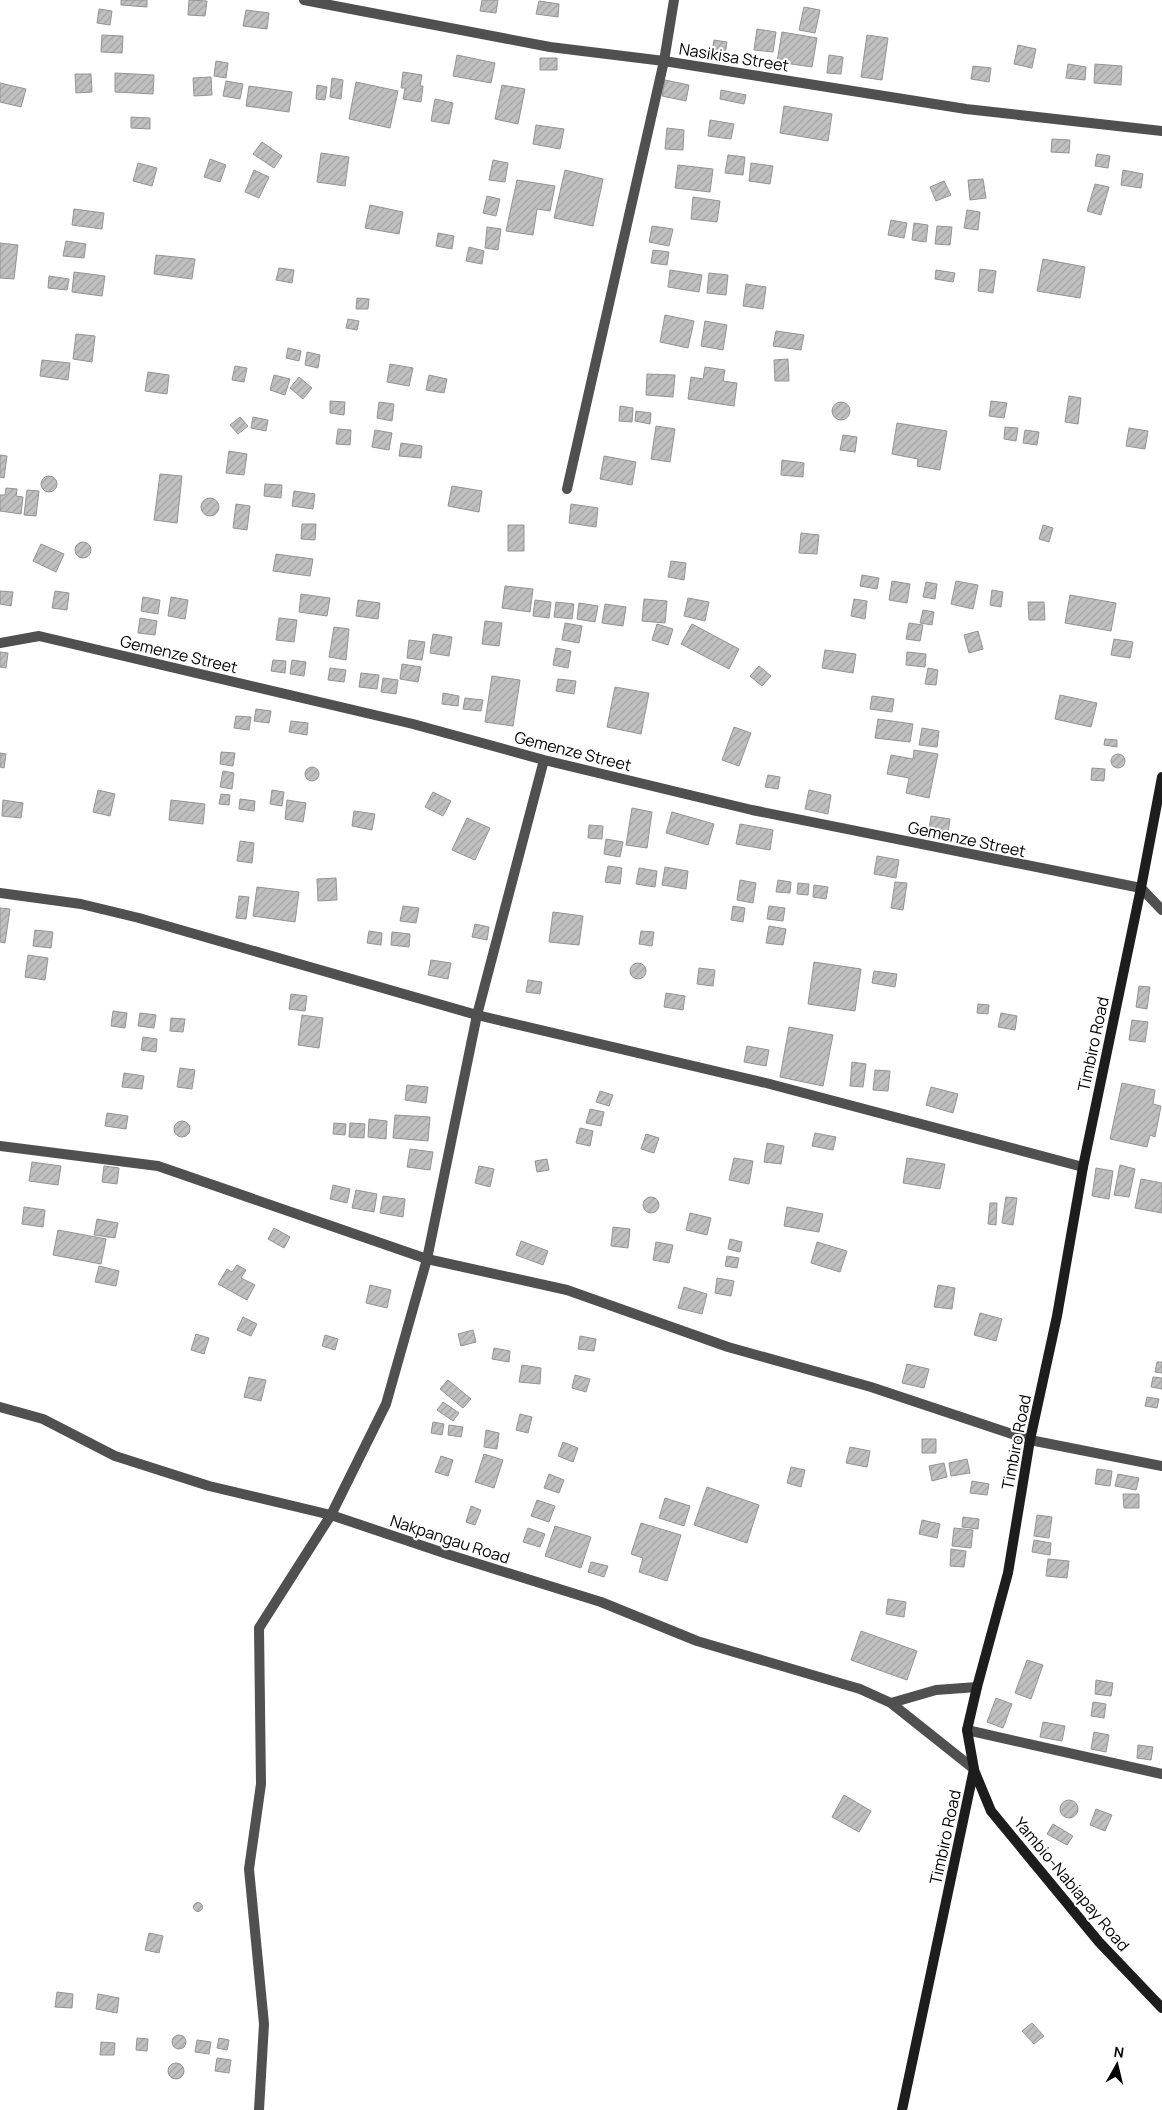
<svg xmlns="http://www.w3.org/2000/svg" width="1162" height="2110" font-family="Manrope,sans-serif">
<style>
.building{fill:url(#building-hatch);stroke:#949494}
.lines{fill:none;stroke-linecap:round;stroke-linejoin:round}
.street{stroke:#505050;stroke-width:10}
.secondary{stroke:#1d1d1d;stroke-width:10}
.labels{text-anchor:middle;stroke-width:4;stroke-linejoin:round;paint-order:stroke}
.street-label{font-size:16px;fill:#000;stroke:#fff}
</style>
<defs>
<pattern id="building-hatch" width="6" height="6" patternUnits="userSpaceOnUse" patternTransform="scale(1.25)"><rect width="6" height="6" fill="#c0c0c0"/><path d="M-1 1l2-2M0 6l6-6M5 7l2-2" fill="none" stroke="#a3a3a3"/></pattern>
</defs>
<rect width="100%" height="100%" fill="#fff"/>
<path class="building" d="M121,0H147V7L121,5Z
M189,0L207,1L205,16L188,15Z
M482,0H498L496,13L480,11Z
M539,1L559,4L558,17L536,14Z
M804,7L820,10L815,33L799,30Z
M99,9L112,11L110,25L97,23Z
M246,10L269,13L267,29L243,26Z
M757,29L776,32L773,52L754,50Z
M782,32L817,38L812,67L777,62Z
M102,35L123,36L122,53L101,52Z
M867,35L888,38L882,80L861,77Z
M714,40L727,42L725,54L712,52Z
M1018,45L1036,49L1032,68L1014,64Z
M457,55L495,63L491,83L453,76Z
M829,55L843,57L841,74L827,73Z
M540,58H557V70H540Z
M216,61L228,63L226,78L214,76Z
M1068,64L1086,67L1085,80L1066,78Z
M1095,64L1122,66L1121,85L1094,83Z
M973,66L991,68L989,82L971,79Z
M403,72L422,75L420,86H423L421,102L403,99L405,88H401Z
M115,73L154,75L153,94L115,92Z
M75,74H91L92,92L76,93Z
M211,77L212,95L194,96L193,78Z
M332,78L343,80L341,99L330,97Z
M665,80L689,85L686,101L662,96Z
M226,81L243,84L240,99L223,96Z
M356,82L398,91L390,128L349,119Z
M0,83L26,89L21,107L0,102Z
M317,85L327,87L325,100L316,99Z
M502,85L525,89L518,124L495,119Z
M249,86L292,92L289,112L246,106Z
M721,90L746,95L744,104L720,99Z
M435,99L453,103L449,124L431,121Z
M784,106L832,114L828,141L780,133Z
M131,117L150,118V129L131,128Z
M710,120L734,124L731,139L708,136Z
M536,125L564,129L560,149L533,144Z
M667,128L684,130L683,150L665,149Z
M1052,139L1070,140L1069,153L1051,152Z
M262,142L282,156L274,168L253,154Z
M321,153L349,157L345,186L317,182Z
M1097,154L1110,156L1108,168L1095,166Z
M728,155L745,157L743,175L725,173Z
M210,159L226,165L220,182L204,177Z
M493,160L508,163L505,182L489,180Z
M138,163L157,168L152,186L133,181Z
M751,163L773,166L770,184L749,181Z
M678,165L713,169L710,192L675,188Z
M254,170L269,177L259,198L245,192Z
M565,170L603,179L593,226L554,218Z
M1123,170L1143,174L1141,188L1121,185Z
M983,179L986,198L970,200L968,180Z
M517,180L555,186L550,211L537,209L533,235L506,231Z
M944,181L951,195L936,201L930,187Z
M1095,184L1109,187L1101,215L1087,211Z
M487,196L500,199L496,216L483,213Z
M693,197L720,201L717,222L691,219Z
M370,205L403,212L399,234L365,228Z
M74,209L104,213L102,229L72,225Z
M967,210L980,212L978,230L964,228Z
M891,220L907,223L904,238L888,235Z
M914,223L928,225L926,242L912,240Z
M652,226L673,229L669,246L649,242Z
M937,226L952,227L950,245L935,244Z
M487,227L501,229L498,250L485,248Z
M438,233L454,236L452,249L436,246Z
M66,241L86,244L84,258L63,256Z
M0,243L18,245L14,279L0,278Z
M469,247L484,251L482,264L466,261Z
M653,250L669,252L667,265L651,263Z
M156,255L195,259L192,279L154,274Z
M1043,259L1085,267L1080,298L1037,291Z
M279,268L294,270L292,283L276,280Z
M980,269L996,271L993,293L978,291Z
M670,270L702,275L699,292L668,287Z
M936,270L955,273L953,282L935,279Z
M74,272L105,276L102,296L72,292Z
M709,273L728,275L726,295L707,293Z
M49,276L69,279L67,290L48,288Z
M746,284L766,287L763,309L743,306Z
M357,298L369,299L368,309H356Z
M665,315L694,321L688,348L660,342Z
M348,319L359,321L357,330L346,328Z
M705,321L727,325L723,350L701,346Z
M776,331L804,335L801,350L773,346Z
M76,334L95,336L92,362L73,359Z
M288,348L301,351L299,361L286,358Z
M307,352L320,355L318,368L305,365Z
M788,359L789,381H775L774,360Z
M42,360L70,363L68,380L40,376Z
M390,364L413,368L409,386L387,382Z
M235,366L247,368L244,382L232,380Z
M705,367L725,370L723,381L737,383L734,406L688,399L691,377L703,379Z
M148,372L169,375L167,394L145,391Z
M647,374L675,375L673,397L646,395Z
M274,375L290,379L285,395L270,390Z
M429,375L447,379L444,393L426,390Z
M299,377L312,388L303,399L290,388Z
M1069,396L1081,398L1078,424L1065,422Z
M330,401L345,402L344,415L330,413Z
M991,401L1007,403L1004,418L989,416Z
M379,402L394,404L392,421L377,418Z
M832 411a9 9 0 1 1 18 0a9 9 0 1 1-18 0Z
M620,406L633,408L632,422L619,421Z
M636,411L651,413L650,424L635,421Z
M240,417L248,426L238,434L230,425Z
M253,417L268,420L266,431L251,428Z
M897,423L947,431L940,470L917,466L918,459L892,454Z
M656,426L675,429L670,462L651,459Z
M1005,427L1018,428L1016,441L1004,439Z
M1129,428L1148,431L1145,449L1126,446Z
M338,429L351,430L350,445L336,444Z
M375,430L392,433L389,450L372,447Z
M1025,430L1039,432L1037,445L1023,443Z
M843,435L857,437L855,452L840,450Z
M401,443L422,446L421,458L399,456Z
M229,451L247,454L244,475L226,473Z
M0,455L7,456L4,478L0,477Z
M604,456L636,462L632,485L600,479Z
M782,460L804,463L803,477L781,475Z
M160,474L182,476L177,523L154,520Z
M41 484a8 8 0 1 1 16 0a8 8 0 1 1-16 0Z
M265,484L282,485L281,498L264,496Z
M452,486L482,491L479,512L448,506Z
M6,488L17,489L16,496L23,497L21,514L0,511V495H5Z
M27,490L39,491L36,516L24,515Z
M294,491L315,494L313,509L292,506Z
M201 507a9 9 0 1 1 18 0a9 9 0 1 1-18 0Z
M236,504L250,506L247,530L233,528Z
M571,504L598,508L596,527L569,523Z
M302,524H316L315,540L301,539Z
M508,525H524V551H508Z
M1043,525L1053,528L1049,542L1039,539Z
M801,533L819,535L817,554L799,553Z
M75 550a8 8 0 1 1 16 0a8 8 0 1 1-16 0Z
M41,544L64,554L56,572L33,561Z
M276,554L313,559L310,576L273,571Z
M671,561L686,563L684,580L668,577Z
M862,575L879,578L877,589L860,586Z
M892,581L910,584L907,603L889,600Z
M956,581L978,585L973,609L951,604Z
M926,582L937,584L935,599L923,597Z
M505,586L533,589L530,612L502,608Z
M992,590L1003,592L1001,607L990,605Z
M0,591L13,592L11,606L0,604Z
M55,591L69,593L67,610L52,608Z
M301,594L330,598L327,616L299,612Z
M1070,595L1116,603L1111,631L1065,623Z
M143,597L160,600L158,614L141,611Z
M171,597L188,600L185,619L168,616Z
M688,598L709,602L705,621L684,616Z
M644,599L667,601L665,623L642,621Z
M854,599L867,601L865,619L851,616Z
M358,600L380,603L378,619L356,616Z
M535,600L551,602L549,618L533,616Z
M556,602L574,604L572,619L554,617Z
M1028,602H1044L1045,620H1029Z
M579,603L598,606L595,622L577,619Z
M605,604L626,607L623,626L602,623Z
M923,610L934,612L932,625L920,623Z
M140,618L157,621L155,635L138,633Z
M279,618L297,620L294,642L276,640Z
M485,621L502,623L499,646L482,644Z
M565,623L582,626L579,643L562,640Z
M909,623L923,625L920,641L906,639Z
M657,624L673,629L668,645L652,640Z
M692,624L739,649L729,669L681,644Z
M334,627L349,629L346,660L329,657Z
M978,631L983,649L969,653L964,635Z
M433,634L452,637L449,656L430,653Z
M1114,639L1133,642L1130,658L1111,655Z
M409,640L425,642L422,660L407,658Z
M556,648L571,651L568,668L553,665Z
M825,650L856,654L853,673L822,668Z
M0,652L8,653L6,668L0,667Z
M907,652L926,654L925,667L906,665Z
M273,660L286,661L285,673L271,671Z
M292,660L306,662L304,676L290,674Z
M402,664L421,667L418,682L400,679Z
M759,666L771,676L762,686L750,676Z
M330,668L346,670L344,682L328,680Z
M928,668L938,670L936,685L925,684Z
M361,673L379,675L377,689L359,687Z
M492,676L520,680L513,726L485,722Z
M383,678L398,680L396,694L381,692Z
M558,679L576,681L574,694L556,691Z
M615,687L649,693L641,734L607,727Z
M443,693L459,696L458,706L442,704Z
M1060,695L1097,703L1091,727L1055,719Z
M872,696L894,699L892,712L870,709Z
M465,698L483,700L481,711L463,709Z
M256,709L271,711L269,723L254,721Z
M236,716L251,717L249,730L234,728Z
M878,719L913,724L910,742L875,738Z
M291,721L308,723L307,735L289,732Z
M734,727L751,733L739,766L722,760Z
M922,728L939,731L937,747L919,745Z
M1105,739L1117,740V747L1104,745Z
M914,750L938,754L929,798L906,793L909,778L887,774L891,755L913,759Z
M221,752L235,753L233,766L220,764Z
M0,753L6,754L4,768L0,767Z
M1111 761a7 7 0 1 1 14 0a7 7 0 1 1-14 0Z
M305 774a7 7 0 1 1 14 0a7 7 0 1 1-14 0Z
M1092,768L1105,769L1104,781L1091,780Z
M223,771L234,773L232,789L220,787Z
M768,775L780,777L778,789L765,787Z
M98,790L115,794L110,816L93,812Z
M272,790L284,792L282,806L270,804Z
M809,790L831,795L828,814L805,809Z
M433,792L451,801L443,816L425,807Z
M221,794L230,795L229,805L219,804Z
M240,799L255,801L254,811L239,809Z
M3,800L23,803L21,818L2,816Z
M171,800L205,804L203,824L169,820Z
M287,800L306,803L303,822L285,819Z
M632,808L652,812L647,848L626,845Z
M354,811L375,814L372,830L352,826Z
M672,812L714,824L708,845L666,833Z
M931,816L950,819L948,832L929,829Z
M467,818L490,828L475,860L452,850Z
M740,824L773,830L770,850L736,844Z
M589,825L603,826L602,839L588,838Z
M606,839L623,842L620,857L604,854Z
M240,841L254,843L252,863L237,861Z
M877,856L899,860L896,878L874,874Z
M608,866L622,868L620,884L605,882Z
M665,867L688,871L686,889L662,885Z
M639,868L657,871L655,887L636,884Z
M336,878L337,900L318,901L317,879Z
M740,880L756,883L753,903L737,900Z
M778,880L791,882L790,893L776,892Z
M895,882L907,883L903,910L891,908Z
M798,883L809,884L808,895L797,894Z
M814,885L828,887L826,899L813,897Z
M257,887L299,892L295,922L253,916Z
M239,896L249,897L246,919L236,918Z
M403,906L419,908L416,923L400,921Z
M733,906L745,908L743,922L731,920Z
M769,906L785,908L783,921L767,919Z
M0,908L10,909L5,943L0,942Z
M553,912L583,916L579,945L549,942Z
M475,924L489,927L487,940L472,937Z
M769,926L786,929L783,945L766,943Z
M35,930L53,932L51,948L33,946Z
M369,931L382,933L381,945L367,943Z
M641,931L654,932L652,946L639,944Z
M392,932L410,934L409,947L391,945Z
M28,955L48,958L45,980L25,977Z
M431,960L451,963L448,979L428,975Z
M814,962L861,969L855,1011L808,1004Z
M630 971a8 8 0 1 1 16 0a8 8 0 1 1-16 0Z
M699,968L715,970L713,986L697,984Z
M874,971L897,974L895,987L872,983Z
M528,980L542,982L540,994L526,992Z
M1139,986L1150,987L1147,1009L1136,1007Z
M666,993L685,996L683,1010L664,1007Z
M291,994L307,996L305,1011L289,1009Z
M978,1004L989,1005L988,1014L977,1013Z
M113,1011L127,1013L125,1028L111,1026Z
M140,1013L156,1015L154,1028L138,1026Z
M1001,1013L1017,1016L1015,1030L998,1027Z
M302,1015L323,1018L319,1048L298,1045Z
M171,1018L185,1019L183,1032L170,1031Z
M1132,1020L1148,1022L1145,1042L1129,1040Z
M789,1027L833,1035L823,1086L780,1077Z
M143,1037L157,1039L156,1052L141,1050Z
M747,1046L769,1050L766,1066L744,1062Z
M852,1062L866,1064L863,1087L850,1086Z
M180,1068L195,1070L192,1089L177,1087Z
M875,1070L890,1071L888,1091L873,1090Z
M124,1073L144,1076L142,1089L122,1087Z
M1122,1083L1155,1090L1153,1104L1161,1106L1155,1137L1150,1135L1147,1147L1110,1139Z
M407,1085L428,1087L426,1103L405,1100Z
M931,1087L958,1094L953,1113L926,1105Z
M600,1091L613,1095L609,1106L596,1102Z
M590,1109L604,1112L601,1126L586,1123Z
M107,1113L128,1116L126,1129L105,1126Z
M395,1115L430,1117L428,1141L393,1138Z
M369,1119L387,1121L386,1139L368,1137Z
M174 1129a8 8 0 1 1 16 0a8 8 0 1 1-16 0Z
M334,1123L346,1124L345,1135L333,1134Z
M350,1123L365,1124L364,1138L349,1137Z
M580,1128L593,1131L590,1146L576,1143Z
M815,1133L836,1137L833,1150L812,1146Z
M646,1134L659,1138L654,1153L641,1149Z
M767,1143L784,1146L781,1164L764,1162Z
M410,1149L433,1152L430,1170L407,1167Z
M734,1158L753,1161L749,1184L729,1180Z
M907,1158L945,1164L940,1189L903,1183Z
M547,1159L549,1170L537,1172L535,1161Z
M32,1162L61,1166L58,1185L29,1181Z
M1120,1165L1135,1169L1129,1197L1114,1195Z
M104,1166L119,1168L117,1184L102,1182Z
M479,1166L494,1169L490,1187L475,1183Z
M1096,1168L1113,1171L1109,1199L1092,1196Z
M1141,1179L1162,1183V1213L1135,1208Z
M333,1185L350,1189L347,1203L330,1199Z
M356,1190L377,1194L374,1212L352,1208Z
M383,1196L405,1199L403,1217L380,1213Z
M1006,1197L1017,1198L1013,1225L1002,1223Z
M643 1205a8 8 0 1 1 16 0a8 8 0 1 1-16 0Z
M990,1203H997L996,1225L988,1224Z
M24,1207L45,1210L43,1227L22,1224Z
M787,1207L823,1214L819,1232L784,1226Z
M690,1213L711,1218L707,1235L686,1230Z
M97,1219L118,1223L115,1238L94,1235Z
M613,1227L630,1229L628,1248L611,1246Z
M274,1228L290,1237L284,1248L268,1239Z
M58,1230L106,1239L101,1264L53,1255Z
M730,1239L742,1242L740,1252L728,1249Z
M521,1241L548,1251L543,1265L516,1255Z
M656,1242L673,1245L669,1263L653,1260Z
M817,1242L847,1251L840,1272L811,1263Z
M727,1256L739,1258L737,1268L725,1266Z
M237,1265L246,1270L241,1278L255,1285L247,1300L218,1284L227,1269L232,1272Z
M99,1266L119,1271L116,1286L95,1282Z
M717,1278L734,1281L731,1296L715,1293Z
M370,1285L391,1290L387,1308L366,1303Z
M938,1285L955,1288L952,1309L934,1307Z
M684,1287L707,1294L702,1314L678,1308Z
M980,1313L1002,1319L996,1341L974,1335Z
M243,1317L257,1324L251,1336L237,1330Z
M473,1330L476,1342L461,1346L458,1334Z
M196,1334L209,1338L204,1354L191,1350Z
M325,1335L338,1339L335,1350L322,1346Z
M580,1336L596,1339L594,1351L578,1349Z
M494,1348L510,1351L509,1362L492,1359Z
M1157,1362H1162V1373L1155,1372Z
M907,1364L929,1369L924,1388L902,1383Z
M522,1365L541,1368L540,1384L519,1382Z
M575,1375L590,1379L586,1392L572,1388Z
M249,1377L266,1380L261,1401L244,1397Z
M1153,1377L1162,1378V1389L1151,1387Z
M448,1380L471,1399L463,1408L440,1389Z
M1147,1397L1159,1399L1157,1408L1145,1406Z
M443,1402L459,1413L453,1421L437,1410Z
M520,1414L532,1417L528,1433L516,1430Z
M433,1422L444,1424L442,1435L431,1433Z
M449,1425L463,1427L461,1437L448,1435Z
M486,1430L499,1433L497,1449L484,1447Z
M922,1439H936V1453H922Z
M563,1442L578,1448L573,1462L558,1456Z
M850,1447L870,1451L867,1467L846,1463Z
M484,1454L503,1460L494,1488L475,1482Z
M441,1456L453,1460L448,1476L435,1472Z
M967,1459L970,1473L951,1476L949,1463Z
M944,1463L947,1477L932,1481L929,1466Z
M791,1467L805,1470L801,1487L787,1483Z
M1097,1469L1112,1471L1110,1486L1095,1484Z
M549,1474L564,1480L559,1493L544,1488Z
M1118,1474L1139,1478L1136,1490L1115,1486Z
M972,1481L989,1484L987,1495L970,1493Z
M707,1487L759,1505L747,1543L694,1525Z
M1123,1494H1139V1508H1124Z
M665,1498L690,1506L684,1526L659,1518Z
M537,1500L555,1506L549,1522L531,1516Z
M471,1506L481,1510L475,1525L466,1522Z
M1037,1515L1052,1517L1049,1538L1034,1536Z
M963,1517L979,1519L978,1529L962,1527Z
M922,1520L940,1524L937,1538L919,1534Z
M641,1523L681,1535L667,1581L639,1572L643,1558L631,1554Z
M555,1526L591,1537L581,1568L545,1556Z
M528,1528L545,1534L540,1547L523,1542Z
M954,1528L973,1530L971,1548L952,1546Z
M1034,1540L1051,1543L1050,1555L1032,1552Z
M951,1549L966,1551L964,1567L950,1566Z
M1048,1559L1069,1561L1067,1578L1046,1576Z
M591,1562L608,1566L604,1577L588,1572Z
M888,1599L906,1602L904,1617L886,1614Z
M861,1631L917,1651L907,1680L851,1660Z
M1027,1660L1043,1665L1031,1699L1015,1693Z
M1096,1680L1113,1683L1111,1696L1095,1694Z
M996,1698L1012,1704L1003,1728L987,1722Z
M1093,1702L1106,1704L1104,1718L1091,1716Z
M1043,1722L1065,1726L1062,1741L1040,1737Z
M1094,1732L1109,1735L1106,1752L1091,1749Z
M1138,1745L1153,1747L1151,1760L1137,1758Z
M844,1795L871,1811L859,1832L832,1817Z
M1060 1809a9 9 0 1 1 18 0a9 9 0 1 1-18 0Z
M1096,1809L1112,1815L1105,1831L1090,1825Z
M1053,1824L1073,1836L1067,1845L1047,1834Z
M193.5 1907a4.5 4.5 0 1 1 9 0a4.5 4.5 0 1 1-9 0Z
M149,1933L163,1936L159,1953L145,1950Z
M57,1992L73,1994L72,2008L55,2007Z
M98,1994L119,1998L117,2013L96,2009Z
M1032,2023L1044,2036L1034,2044L1022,2031Z
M172 2042a7 7 0 1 1 14 0a7 7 0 1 1-14 0Z
M137,2038L148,2039L147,2051L136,2050Z
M219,2038L229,2040L227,2050L217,2048Z
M197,2040L211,2042L209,2054L195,2052Z
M101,2042L115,2043L114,2055H100Z
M217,2058L231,2060L229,2073L215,2071Z
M168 2071a8 8 0 1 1 16 0a8 8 0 1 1-16 0Z"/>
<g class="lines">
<path class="street" d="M304,0L550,47L664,61L966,109L1162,131
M567,489L664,61L674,0
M0,643L39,636L413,724L544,760L752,810L1141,888L1162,910
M0,893L81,904L139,918L477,1015L766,1083L1083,1167
M0,1146L158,1166L427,1259L567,1290L728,1347L871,1387L1030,1440L1162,1466
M0,1407L43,1419L115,1456L209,1486L331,1515L450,1555L601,1602L697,1641L860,1689L891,1703L974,1769
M891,1703L936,1690L977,1687
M967,1730L1162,1774
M259,2110L264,2024L249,1869L261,1784L259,1628L331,1515L386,1404L427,1259L477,1015L544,760"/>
<path class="secondary" d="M974,1770L991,1811L1099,1942L1162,2008
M902,2110L974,1769L967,1730L977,1687L1008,1573L1030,1440L1057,1316L1083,1167L1141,888L1162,777"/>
</g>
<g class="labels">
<g class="street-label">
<text transform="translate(734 57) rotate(9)" y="6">Nasikisa Street</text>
<text transform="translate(179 654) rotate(13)" y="6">Gemenze Street</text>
<text transform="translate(573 751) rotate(14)" y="6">Gemenze Street</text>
<text transform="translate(967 839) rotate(12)" y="6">Gemenze Street</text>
<text transform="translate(1093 1044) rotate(-78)" y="6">Timbiro Road</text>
<text transform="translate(1016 1442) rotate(-79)" y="6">Timbiro Road</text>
<text transform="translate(450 1539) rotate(18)" y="6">Nakpangau Road</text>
<text transform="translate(945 1837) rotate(-78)" y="6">Timbiro Road</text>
<text transform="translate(1072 1884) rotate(50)" y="6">Yambio-Nabiapay Road</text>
</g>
</g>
<g transform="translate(1117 2065) rotate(8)" stroke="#ffffff" stroke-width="4" paint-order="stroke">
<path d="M0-4L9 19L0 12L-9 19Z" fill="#000000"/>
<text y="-8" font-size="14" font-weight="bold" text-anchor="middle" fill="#000000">N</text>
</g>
</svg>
